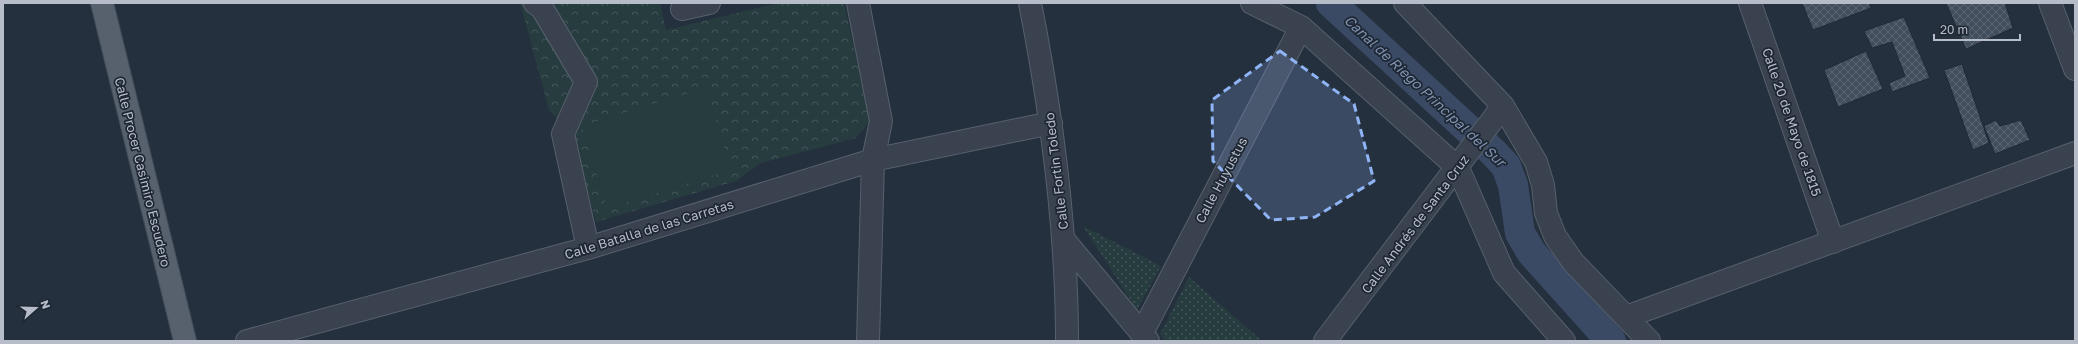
<svg xmlns="http://www.w3.org/2000/svg" width="2078" height="344" font-family="'Golos Text',sans-serif">
<style>
.grass{fill:url(#grass-dots)}
.park{fill:url(#park-crowns)}
.pitch{fill:#273c3f}
.lines{fill:none;stroke-linecap:round;stroke-linejoin:round}
.canal{stroke:#3a4a65;stroke-width:30}
.building{fill:url(#building-cross-hatch);stroke:#202935}
.minor-casing{stroke:#57606c;stroke-width:24}
.major-casing{stroke:#434b57;stroke-width:24}
.minor{stroke:#39424e;stroke-width:22}
.major{stroke:#57616e;stroke-width:22}
.marked{fill:#8fb4f5;fill-opacity:0.2;stroke:#8fb4f5;stroke-width:3;stroke-dasharray:8 5;stroke-linejoin:round}
.labels{text-anchor:middle;stroke-width:3.5;stroke-linejoin:round;paint-order:stroke}
.street-label{font-size:13px;fill:#b6bdc9;stroke:#1e2733}
.water-label{font-size:14px;font-style:italic;fill:#7e92b0;stroke:#1e2733}
</style>
<defs>
<pattern id="grass-dots" width="8" height="8" patternUnits="userSpaceOnUse"><rect width="8" height="8" fill="#273c3f"/><path d="M2 2h.1M6 6h.1" fill="none" stroke="#445659" stroke-width="1.8" stroke-linecap="round"/></pattern>
<pattern id="park-crowns" width="20" height="18" patternUnits="userSpaceOnUse"><rect width="20" height="18" fill="#273c3f"/><path d="M2 6a3 3 0 1 1 6 0M12 15a3 3 0 1 1 6 0" fill="none" stroke="#445659"/></pattern>
<pattern id="building-cross-hatch" width="8" height="8" patternUnits="userSpaceOnUse"><rect width="8" height="8" fill="#424e5d"/><path d="M0 0l8 8M0 8l8-8" fill="none" stroke="#5b6673"/></pattern>
</defs>
<rect width="100%" height="100%" fill="#25303e"/>
<path class="grass" d="M1083,226L1161,266L1137,310Z
M1189,277L1262,341H1165L1160,334Z"/>
<path class="park" d="M520,3H660L666,30L779,3H844L870,121L856,138L761,163L736,181L596,222L573,137L549,110Z"/>
<path class="pitch" d="M706,88L731,170L607,208L582,126Z"/>
<g class="lines">
<path class="canal" d="M1331,3L1493,152L1506,166L1513,185L1520,233L1531,252L1611,341"/>
</g>
<path class="building" d="M1802,3H1869L1871,8L1813,30Z
M1946,3H2005L2013,28L1966,49Z
M1904,17L1930,78L1892,92L1889,83L1905,76L1892,42L1872,48L1864,31Z
M1866,51L1883,89L1838,107L1824,70Z
M1962,64L1989,143L1973,150L1944,70Z
M1996,120L2000,126L2021,120L2030,140L1995,154L1984,126Z"/>
<g class="lines">
<g class="minor-casing">
<path id="minor" d="M535,3L542,8L586,82L563,134L588,248
M858,3L881,121L873,160L868,341
M1030,3C1052,115 1067,227 1067,341
M1252,3L1301,27L1458,168L1504,273L1564,341
M1405,3L1503,106L1536,162L1543,185L1546,213L1555,236L1573,262L1649,341
M1750,3L1833,242
M2050,3L2075,69
M682,9L709,3
M1064,240L1148,341
M1626,317L2075,153
M1142,333L1301,27
M247,341L588,248L873,160L1051,123
M1325,341L1503,106"/>
</g>
<g class="major-casing">
<path id="major" d="M102,3L185,341"/>
</g>
<use href="#minor" class="minor"/>
<use href="#major" class="major"/>
</g>
<path class="marked" d="M1280,51L1354,104L1374,181L1315,217L1271,220L1213,161L1212,100Z"/>
<g class="labels">
<g class="street-label">
<text transform="translate(1792 122) rotate(71)" y="5">Calle 20 de Mayo de 1815</text>
<text transform="translate(1056 171) rotate(-97)" y="5">Calle Fortin Toledo</text>
<text transform="translate(143 172) rotate(76)" y="5">Calle Procer Casimiro Escudero</text>
<text transform="translate(1221 180) rotate(-62)" y="5">Calle Huyustus</text>
<text transform="translate(1415 224) rotate(-53)" y="5">Calle Andrés de Santa Cruz</text>
<text transform="translate(649 229) rotate(-17)" y="5">Calle Batalla de las Carretas</text>
</g>
<g class="water-label">
<text transform="translate(1425 91) rotate(43)" y="5">Canal de Riego Principal del Sur</text>
</g>
</g>
<rect width="2078" height="344" fill="none" stroke="#b6bdc9" stroke-width="8"/>
<g transform="translate(36 308) rotate(70)" stroke="#1e2733" stroke-width="3" paint-order="stroke">
<path d="M0-3L7 15L0 10L-7 15Z" fill="#b6bdc9"/>
<text y="-6" font-size="11" font-weight="bold" text-anchor="middle" fill="#b6bdc9">N</text>
</g>
<path d="M1934 34v6h86v-6" fill="none" stroke="#b6bdc9" stroke-width="2"/>
<text x="1940" y="34" font-size="12" fill="#b6bdc9" stroke="#1e2733" stroke-width="3" paint-order="stroke">20 m</text>
</svg>
